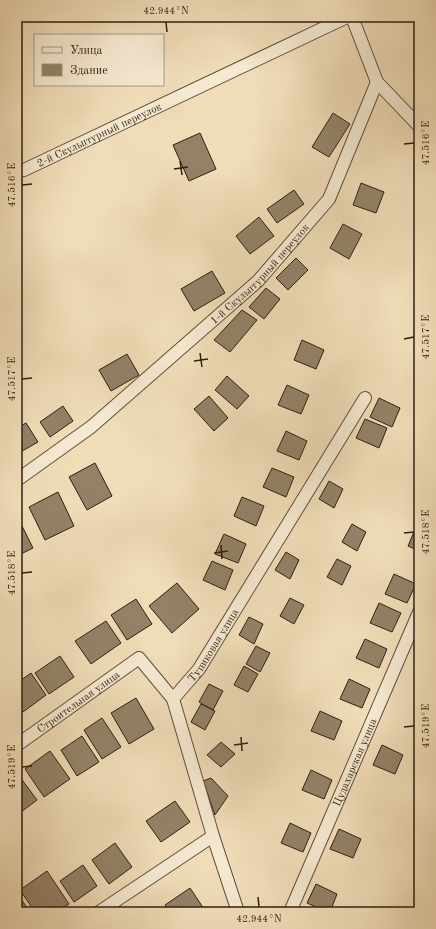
<svg xmlns="http://www.w3.org/2000/svg" width="436" height="929" font-family="'Old Standard TT',serif">
<style>
.building{fill:#938268;stroke:#2f1f11}
.lines{fill:none;stroke-linecap:round;stroke-linejoin:round}
.minor-casing{stroke:#5f4e3b;stroke-width:14}
.minor{stroke:#f5e9d1;stroke-width:12}
.ticks{fill:none;stroke:#2f1f11;stroke-width:1.5}
.labels{text-anchor:middle;stroke-width:4;stroke-linejoin:round;paint-order:stroke}
.street-label{font-size:11px;fill:#2f1f11;stroke:#f5e9d1}
.neatline{fill:none;stroke:#2f1f11;stroke-width:1.5}
.ticks-label{font-size:10px;text-anchor:middle;fill:#2f1f11}
</style>
<rect width="100%" height="100%" fill="#f0ddb8"/>
<filter id="stains"><feTurbulence type="fractalNoise" baseFrequency=".005" numOctaves="4"/><feColorMatrix values="0 0 0 0 .2 0 0 0 0 .09 0 0 0 0 .02 0 0 0 .5 -.17"/></filter>
<radialGradient id="worn" r=".72"><stop offset=".6" stop-color="#630" stop-opacity="0"/><stop offset="1" stop-color="#630" stop-opacity=".3"/></radialGradient>
<path class="building" d="M333,113L350,124L329,157L312,147Z
M200,133L216,169L189,181L173,145Z
M361,183L384,192L376,213L353,205Z
M294,190L304,204L277,223L267,209Z
M259,217L274,236L250,254L236,236Z
M343,224L362,234L349,259L330,248Z
M296,258L308,270L288,290L276,278Z
M212,271L225,293L194,311L181,289Z
M266,288L280,299L264,319L249,307Z
M242,310L257,320L230,352L214,340Z
M302,340L324,350L316,369L294,360Z
M127,354L139,375L111,391L99,370Z
M227,376L249,396L237,409L215,390Z
M287,385L309,395L301,414L278,405Z
M209,396L228,418L214,431L194,409Z
M379,398L400,408L392,427L370,417Z
M63,406L73,421L50,437L40,422Z
M365,419L387,428L379,448L356,438Z
M26,423L38,442L17,454V428Z
M286,431L307,441L299,460L277,451Z
M95,463L112,496L87,510L69,477Z
M272,468L294,477L286,497L263,487Z
M329,481L343,489L334,508L319,499Z
M58,492L74,526L45,540L29,507Z
M242,497L264,506L256,526L234,516Z
M17,516L33,548L17,556Z
M352,524L366,532L357,551L342,542Z
M416,527L419,528V551L408,546Z
M224,534L246,544L238,563L215,554Z
M286,552L299,560L290,579L275,570Z
M337,559L351,566L342,585L327,577Z
M212,561L233,570L225,590L203,580Z
M394,574L416,584L407,603L385,594Z
M177,583L199,609L172,633L149,606Z
M290,598L304,605L294,624L280,616Z
M136,599L152,624L127,640L111,615Z
M379,603L401,613L392,632L370,623Z
M249,617L263,624L254,644L239,635Z
M106,621L121,643L91,664L75,641Z
M365,639L387,649L379,668L356,658Z
M256,646L270,653L260,672L246,664Z
M60,656L74,677L49,694L35,673Z
M244,666L258,674L248,692L234,685Z
M31,673L46,695L23,712L17,703V683Z
M349,679L370,689L362,708L340,699Z
M209,684L223,691L213,710L199,702Z
M136,698L154,729L129,744L111,713Z
M201,704L215,711L205,730L191,722Z
M320,711L342,721L334,740L311,731Z
M102,718L121,747L102,759L84,730Z
M82,736L99,762L77,776L61,750Z
M221,742L235,754L221,767L207,755Z
M382,745L403,755L395,774L373,765Z
M50,751L70,779L44,797L25,769Z
M311,770L332,780L324,799L302,790Z
M17,773L37,800L17,815Z
M211,778L228,796L215,815L203,781Z
M175,801L190,822L161,842L146,821Z
M290,823L311,833L303,852L281,843Z
M339,829L361,839L353,858L330,849Z
M115,843L132,867L109,884L92,860Z
M83,865L97,886L74,902L60,881Z
M47,871L69,904L57,912H35L20,890Z
M316,884L337,894L330,912H327L307,903Z
M190,888L206,912H170L165,905Z
M17,893L30,912H17Z"/>
<g class="lines">
<g class="minor-casing">
<g id="minor">
<path d="M352,17L377,82L419,126"/>
<path id="s1" d="M24,170L347,17"/>
<path id="s2" d="M17,480L91,427L258,281L329,199L377,82"/>
<path id="s3" d="M17,745L139,658L173,699"/>
<path d="M99,912L213,836"/>
<path id="s4" d="M238,912L213,836L173,699L199,669L365,398"/>
<path id="s5" d="M290,912L419,612"/>
</g>
</g>
<use href="#minor" class="minor"/>
</g>
<path class="ticks" d="M166,22L167,32M404,144L414,143M180,161L182,175M174,169L188,167M22,185L32,184M404,339L414,337M200,353L202,367M194,361L208,359M22,379L32,378M404,533L414,532M221,545L222,559M214,553L228,551M22,573L32,572M404,727L414,726M241,737L242,751M234,745L248,743M22,767L32,766M258,897L259,907"/>
<g class="labels">
<g class="street-label">
<text dy="4" stroke="none"><textPath href="#s1" startOffset="83">2-й Скульптурный переулок</textPath></text>
<text dy="4" stroke="none"><textPath href="#s2" startOffset="319">1-й Скульптурный переулок</textPath></text>
<text dy="4" stroke="none"><textPath href="#s4" startOffset="290">Тупиковая улица</textPath></text>
<text dy="4" stroke="none"><textPath href="#s3" startOffset="75">Строительная улица</textPath></text>
<text dy="4" stroke="none"><textPath href="#s5" startOffset="163">Цудахарская улица</textPath></text>
</g>
</g>
<rect width="436" height="929" fill="none" stroke="#f0ddb8" stroke-width="44"/>
<rect x="34" y="34" width="130" height="52" fill="#f5e9d1" stroke="#a69884"/>
<rect x="42" y="47" width="20" height="6" fill="#f5e9d1" stroke="#a69884"/>
<text x="70" y="54" font-size="12" fill="#2f1f11">Улица</text>
<rect x="42" y="64" width="20" height="12" fill="#938268" stroke="#a69884"/>
<text x="70" y="74" font-size="12" fill="#2f1f11">Здание</text>
<rect x="22" y="22" width="392" height="885" class="neatline"/>
<g class="ticks-label">
<text x="166" y="14">42.944°N</text>
<text transform="translate(425 143) rotate(-90)" y="4">47.516°E</text>
<text transform="translate(11 185) rotate(-90)" y="4">47.516°E</text>
<text transform="translate(425 337) rotate(-90)" y="4">47.517°E</text>
<text transform="translate(11 379) rotate(-90)" y="4">47.517°E</text>
<text transform="translate(425 532) rotate(-90)" y="4">47.518°E</text>
<text transform="translate(11 573) rotate(-90)" y="4">47.518°E</text>
<text transform="translate(425 726) rotate(-90)" y="4">47.519°E</text>
<text transform="translate(11 767) rotate(-90)" y="4">47.519°E</text>
<text x="259" y="922">42.944°N</text>
</g>
<rect width="100%" height="100%" filter="url(#stains)"/>
<rect width="100%" height="100%" fill="url(#worn)"/>
</svg>
